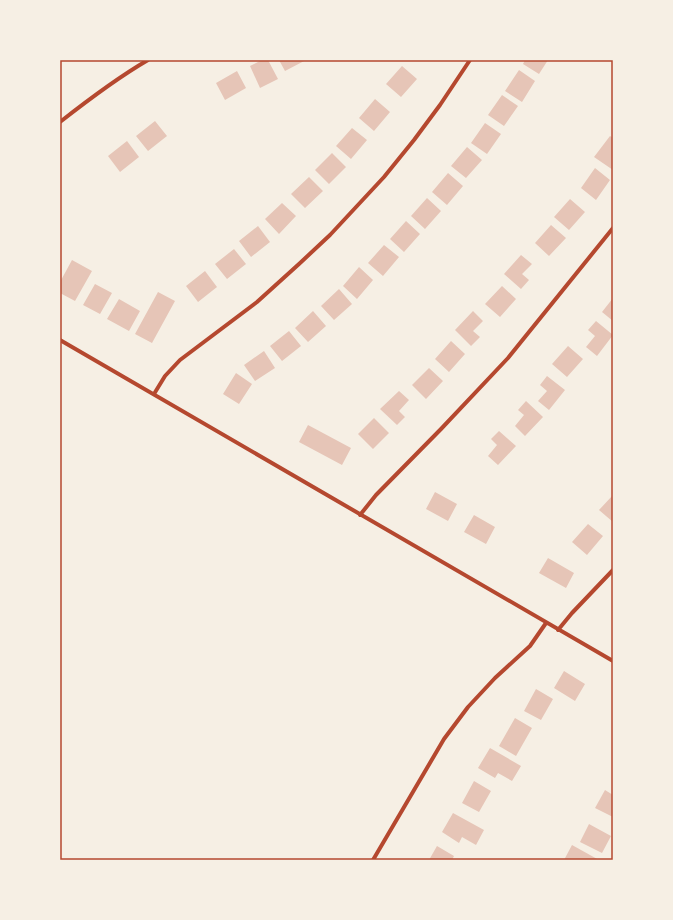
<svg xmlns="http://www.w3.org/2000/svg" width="673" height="920" font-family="Mulish,sans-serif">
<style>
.building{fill:#e6c5b7}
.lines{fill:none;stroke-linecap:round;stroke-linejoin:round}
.minor{stroke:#b5482f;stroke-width:4}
.neatline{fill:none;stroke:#b5482f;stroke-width:1.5}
</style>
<rect width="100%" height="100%" fill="#f6efe4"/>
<path class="building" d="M262,60H268L278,79L260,88L250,66Z
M279,60H306L285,71Z
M525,60H548L539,74L523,64Z
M402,66L417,79L401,97L386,84Z
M519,70L535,81L522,102L505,91Z
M237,71L246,88L225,100L216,83Z
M502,95L518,106L504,126L488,115Z
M375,99L390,112L374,131L359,118Z
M155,121L167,136L148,151L136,136Z
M485,123L501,134L487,154L471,143Z
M352,128L367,140L351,159L336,146Z
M610,136L613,138V170L594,157Z
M127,141L139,157L120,172L108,156Z
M467,147L482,160L466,178L451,166Z
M332,153L346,167L329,184L315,170Z
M595,168L610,180L596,200L581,188Z
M448,173L463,186L447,205L432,192Z
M309,177L323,191L305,208L291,194Z
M427,198L441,211L425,229L411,216Z
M570,199L585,212L569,230L554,217Z
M282,203L296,216L279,234L265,219Z
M406,221L420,234L404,252L390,239Z
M551,225L566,238L549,256L535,243Z
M258,226L270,242L251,257L239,241Z
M384,245L399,257L383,276L368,263Z
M234,249L246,264L227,279L215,264Z
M521,255L532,264L522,274L529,280L521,289L504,274Z
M72,260L92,271L75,301L60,293V282Z
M359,267L373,280L357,299L343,286Z
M205,271L217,287L198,302L186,286Z
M95,284L112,293L100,314L83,305Z
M502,286L516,299L500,317L485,304Z
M339,289L352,304L334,320L321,306Z
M158,292L175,301L152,343L135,334Z
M613,298V321L602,312Z
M119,299L140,311L129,331L107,319Z
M313,311L326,326L308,342L295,328Z
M473,311L483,321L473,331L480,337L471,346L455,330Z
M596,321L613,335L597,356L586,347L595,336L588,330Z
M289,331L301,346L282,361L270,346Z
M451,341L465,354L449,372L435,359Z
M568,346L583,359L567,377L552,364Z
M264,351L275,368L255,381L244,365Z
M429,368L443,381L426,399L412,385Z
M236,373L252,384L239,404L223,394Z
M547,376L565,390L549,410L538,401L547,391L540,385Z
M399,391L409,400L399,411L405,417L397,425L380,409Z
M526,401L543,417L525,436L515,426L524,415L518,410Z
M374,418L389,433L373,449L358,434Z
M308,425L351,448L342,465L299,442Z
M499,431L516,446L498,465L488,456L497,445L491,439Z
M435,492L457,504L448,521L426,509Z
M613,495V522L599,510Z
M474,515L495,527L486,544L464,532Z
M588,524L603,536L587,555L572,542Z
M548,558L574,573L566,588L539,573Z
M564,671L585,684L575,701L554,688Z
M536,689L553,699L541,720L524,711Z
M515,718L532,728L516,756L499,746Z
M490,748L521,766L512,781L498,773L495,778L478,768Z
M474,781L491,791L479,812L462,803Z
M605,790L613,795V817L595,808Z
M453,813L484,830L476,845L462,837L459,843L442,832Z
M589,824L611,836L602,853L580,842Z
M572,845L599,860H564Z
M437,846L454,856L452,860H429Z"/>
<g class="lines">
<path class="minor" d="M60,122C88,100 117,78 148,60
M60,340L613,661
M154,394L165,376L180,360L257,302L299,264L330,235L384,177L414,140L440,105L470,60
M360,515L376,495L441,429L508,358L613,228
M558,630L572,613L613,570
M373,860L444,739L468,707L495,678L530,646L546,623"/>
</g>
<rect width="673" height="920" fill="none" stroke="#f6efe4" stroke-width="122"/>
<rect x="61" y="61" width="551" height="798" class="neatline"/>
</svg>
